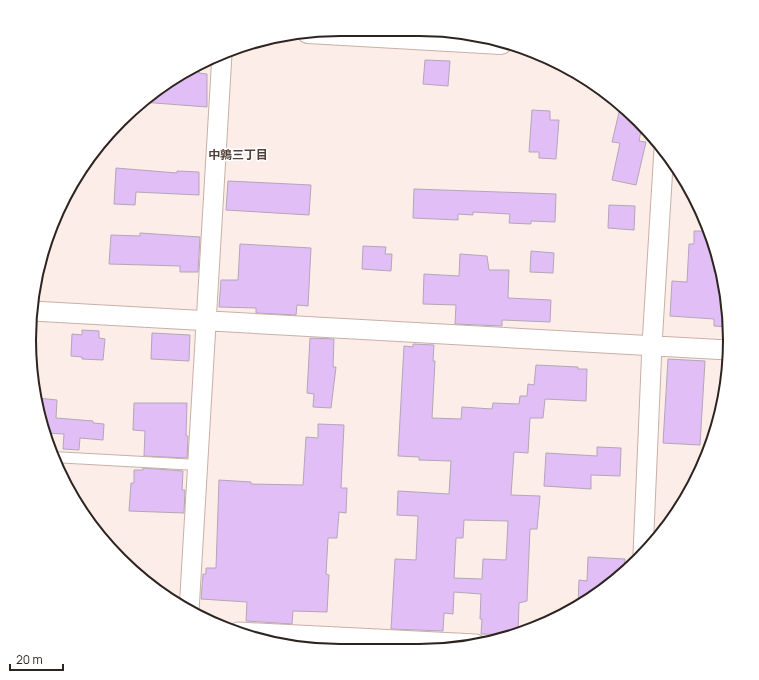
<svg xmlns="http://www.w3.org/2000/svg" width="759" height="680" font-family="Manrope,'Noto Sans JP',sans-serif">
<style>
.building{fill:#e1bef6;stroke:#b2a6b9;fill-rule:evenodd}
.lines{fill:none;stroke-linecap:round;stroke-linejoin:round}
.service-casing{stroke:#c8b0a7;stroke-width:12}
.minor-casing{stroke:#c8b0a7;stroke-width:21}
.tertiary-casing{stroke:#c8b0a7;stroke-width:24}
.service{stroke:#fff;stroke-width:10}
.minor{stroke:#fff;stroke-width:19}
.tertiary{stroke:#fff;stroke-width:22}
.labels{text-anchor:middle;stroke-width:3;stroke-linejoin:round;paint-order:stroke}
.neighbourhood-label{font-size:12px;font-weight:bold;fill:#513e36;stroke:#fff}
.rim{fill:none;stroke:#2d2420;stroke-width:2}
</style>
<rect width="100%" height="100%" fill="#fcede8"/>
<path class="building" d="M425,60L450,61L448,86L423,84Z
M189,70H199V73L207,74V107L142,102L150,93Z
M621,104L642,126L639,141L646,142L636,185L612,180L620,143L612,142Z
M532,110L550,111V120H559L556,159L539,158V152H529Z
M116,168L177,173V171L199,172V195L136,192L135,205L114,204Z
M228,181L311,185L309,215L226,210Z
M414,189L556,194L555,222L531,221V224L509,223L510,214L473,212V215L458,214V220L413,218Z
M609,205L635,206L634,230L608,228Z
M694,231H709L715,249L714,272H722L729,327L714,326V319L670,316L672,281L687,282L689,244H694Z
M140,233L200,237L198,272H180V266L109,264L111,235L140,236Z
M240,244L311,248L308,306L297,305L296,315L256,313V308L219,307L221,280H238Z
M363,246L386,247L385,254H392L391,271L362,269Z
M531,251L554,253L553,273L530,272Z
M460,254L487,256L489,270H509L508,298L551,300L550,322L502,320V326L455,324L456,305L423,304L424,274L459,276Z
M82,330L99,331V338L105,339L103,360L82,359V357L71,356L72,334L82,335Z
M152,333L190,335L189,361L151,359Z
M310,338L334,339L333,367H336L331,408L313,407L314,394L307,393Z
M413,344L434,345L433,361H435L432,418L461,419L462,407L492,409L493,403L519,404L520,396H527L528,384L534,385L536,365L578,367V369H587L586,401L545,399L543,418H530L528,453L514,452L511,495L540,496L537,529H530L527,601L519,603L518,634L514,635L481,634L482,619H480L481,594L454,592L453,614L444,613L443,631L391,629L395,559L416,560L418,516L397,515L398,491L449,494L451,461L419,460V457L398,456L404,346L413,347ZM464,520L508,521L506,560L483,559L482,579L454,578L456,538H463Z
M668,359L705,361L700,445L663,443Z
M37,398L57,400L56,418L93,421V423L104,424L103,440L80,438L79,450L63,449L64,434L44,433L40,420Z
M134,403H187L186,436H188L187,458L144,456L145,431L133,430Z
M318,424L344,425L341,488H347L346,513L339,512L337,538H328L326,574L329,575L327,612L293,611L292,624L246,621L247,602L201,599L203,574H206V568H216L219,480L251,482V484L303,485L306,437L318,438Z
M597,447L621,448L620,476L591,475V489L544,486L546,453L597,456Z
M143,468L183,471L182,490H185L184,513L129,511L131,483H134V470H143Z
M588,557L625,559L624,572L608,587L578,605L579,580L587,581Z"/>
<g class="lines">
<g class="service-casing">
<path id="service" d="M53,457L198,465"/>
</g>
<g class="minor-casing">
<path id="minor" d="M32,311L728,350
M643,554L652,345L664,149
M189,611L222,54
M238,632L476,644"/>
</g>
<g class="tertiary-casing">
<path id="tertiary" d="M308,32L501,43"/>
</g>
<use href="#service" class="service"/>
<use href="#minor" class="minor"/>
<use href="#tertiary" class="tertiary"/>
</g>
<g class="labels">
<g class="neighbourhood-label">
<text x="238" y="159">中鶉三丁目</text>
</g>
</g>
<path d="M0 0H759V680H0ZM340 36H419A304 304 0 0 1 723 340V340A304 304 0 0 1 419 644H340A304 304 0 0 1 36 340V340A304 304 0 0 1 340 36Z" fill="#fff" fill-rule="evenodd"/>
<path class="rim" d="M340 36H419A304 304 0 0 1 723 340V340A304 304 0 0 1 419 644H340A304 304 0 0 1 36 340V340A304 304 0 0 1 340 36Z"/>
<path d="M10 664v6h53v-6" fill="none" stroke="#2d2420" stroke-width="2"/>
<text x="16" y="664" font-size="12" fill="#2d2420" stroke="#ffffff" stroke-width="3" paint-order="stroke">20 m</text>
</svg>
